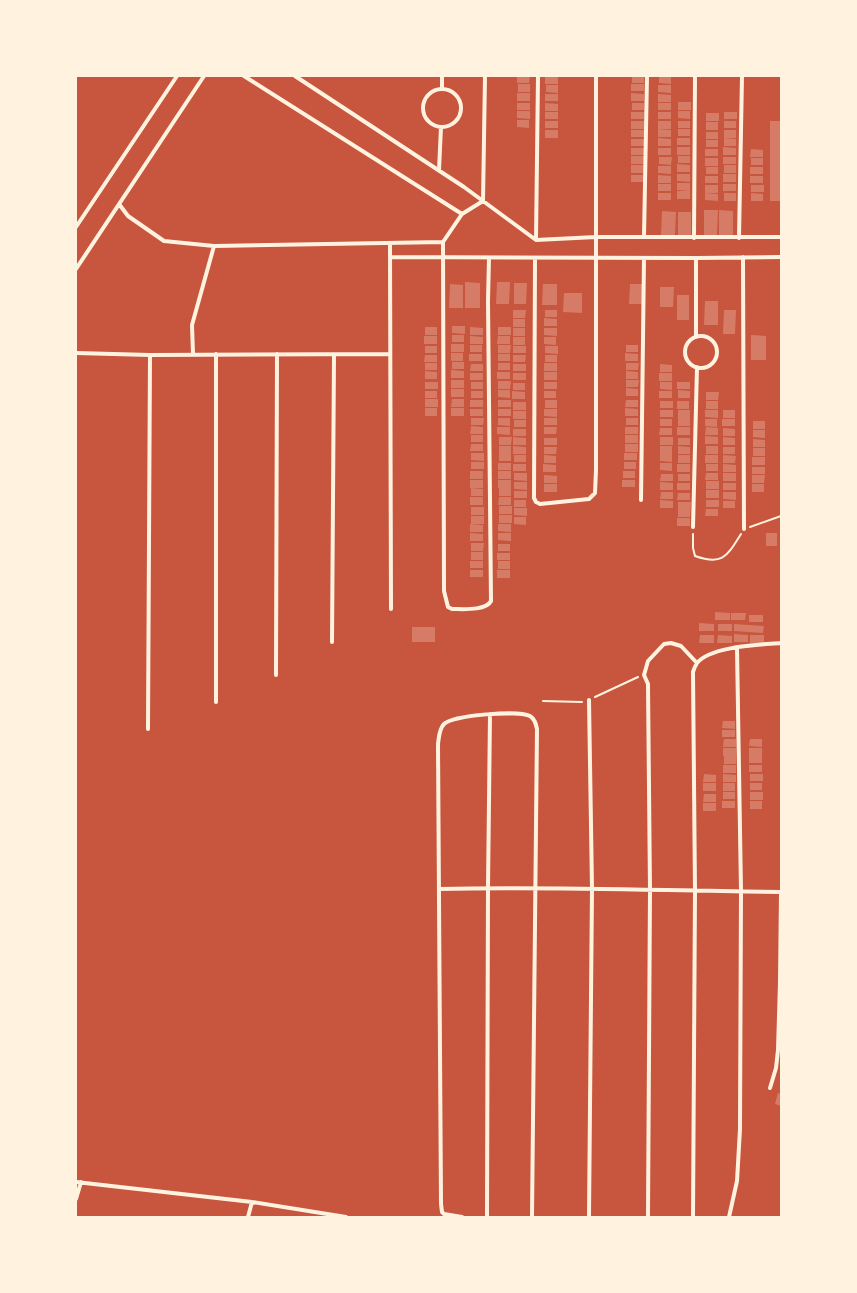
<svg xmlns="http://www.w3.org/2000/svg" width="857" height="1293" font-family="Bitter,serif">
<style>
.building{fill:#d67c66}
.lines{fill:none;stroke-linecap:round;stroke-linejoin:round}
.path{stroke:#fff3e0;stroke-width:2}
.minor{stroke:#fff3e0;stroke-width:4}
</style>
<rect width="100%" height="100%" fill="#c8553d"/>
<path class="building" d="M517,76H530L529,83H517Z
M545,76H558V84H545Z
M632,76H644V83H632Z
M659,76H671V84L659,83Z
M518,84H530V92H518Z
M631,84H644V91H631Z
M546,85H558V93L546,92Z
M658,85H671V93L658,92Z
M517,93H530V101H517Z
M631,93L644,94V101H631Z
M545,94H558V101H545Z
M658,94L671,95V102H658Z
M678,102H691V110H678Z
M517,103H530V110H517Z
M545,103L558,104V111H545Z
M632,103H644V110H632Z
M658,103H671V110H658Z
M517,111H530V119L517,118Z
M678,111H690V119L678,118Z
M545,112H558V119H545Z
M631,112H644V119H631Z
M658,112H671V119H658Z
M724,112H737V119H724Z
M706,113H719V121H706Z
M517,120H529V128L517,127Z
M545,121H558V128H545Z
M631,121H644V129H631Z
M658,121H671V129H658Z
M678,121H690V128H678Z
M724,121H736V128H724Z
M770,121H781V201H770Z
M706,122H718V130H706Z
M658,129L671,130V137H658Z
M678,129H690V136H678Z
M545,130H558V138H545Z
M631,130H644V137H631Z
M724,130H736V138H724Z
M706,132H718V139H706Z
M658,138L671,139V146H658Z
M677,138H690V145H677Z
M724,138L736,139V146H724Z
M631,139H644V146H631Z
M706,140H718V147H706Z
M677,147H690V155H677Z
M723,147L736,148V155H723Z
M631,148H644V155H631Z
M658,148H671V155H658Z
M705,149H718V156H705Z
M751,149L763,150V157H750Z
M631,156H644V164H631Z
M678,156H690V163H678Z
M659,157H672L671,165L659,164Z
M723,157H736V164H723Z
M705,158H718V166H705Z
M751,158H763V165H751Z
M677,164L690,165V172H677Z
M631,165H644V173H631Z
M724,165H736V173H724Z
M658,166H671V174L658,173Z
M706,167H718V174H706Z
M750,167H763V174H750Z
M677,174H690V182L677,181Z
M723,174H736V182H723Z
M631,175H644V182H631Z
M658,175L671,176V183H658Z
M705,176H718V183H705Z
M750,176H763V183H750Z
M677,183H690V191L677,190Z
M658,184H671V191H658Z
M723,184H736V191H723Z
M705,185H718V193H705Z
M751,185H764V192H751Z
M677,191H690V199H677Z
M658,193H671V200H658Z
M705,193L718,194V201L705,200Z
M724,193H736V201H724Z
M751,193L763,194V201H751Z
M704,210H718L717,236H704Z
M719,210L733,211V237H719Z
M662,211L676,212L675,235H661Z
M678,212H691V236H678Z
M465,282L480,283V308H465Z
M497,282H510L509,304H496Z
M514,283H527L526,304H514Z
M450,284L463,285V308H449Z
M543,284H557V305H542Z
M630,284H642V304H629Z
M660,287H674L673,307H660Z
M564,293H582V313L563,312Z
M677,295H689V320H677Z
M705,301H718V325H704Z
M513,310H526L525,318H513Z
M545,310H557V317H545Z
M724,310H736L735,334H723Z
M544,318L557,319V326H544Z
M513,319H525V327H513Z
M452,326H465V334L452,333Z
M425,327H437V335H425Z
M470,327L483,328V335H470Z
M498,327H511V335H498Z
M513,328H525V336H513Z
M544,328H557V336L544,335Z
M452,335H464V342H452Z
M751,335L766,336V360H751Z
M424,336H437V344H424Z
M470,336L483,337V344H470Z
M498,336H510V344H497Z
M513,337H525V345H513Z
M544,337H556V345L544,344Z
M451,344H464V352H451Z
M470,345H482V352H470Z
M498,345H511L510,353H498Z
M626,345H638V352H626Z
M425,346H437V353H425Z
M513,346H526V353H513Z
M545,346H558V354L545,353Z
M451,353H463V361H451Z
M625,353L638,354V361H625Z
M469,354H482V361H469Z
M498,354H510V361H498Z
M425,355H437V362H424Z
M513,355H526L525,362H513Z
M545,355H557V362H545Z
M452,362H464V369H452Z
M425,363H437V370H425Z
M498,363H510V370H498Z
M544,363H557V371H544Z
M626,363H639L638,370H626Z
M471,364H483V371H470Z
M513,364H526V371H513Z
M660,364L672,365V372H660Z
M451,370L464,371V378H451Z
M425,371L437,372V379H425Z
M626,371L638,372V379H626Z
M497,372H510V379H497Z
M544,372H557V380H544Z
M470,373H483V380H470Z
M513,373H526V380H513Z
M659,373H672V381H659Z
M451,380H464V388H451Z
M626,380H639L638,387H626Z
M498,381H511L510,389H498Z
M425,382H438V389H425Z
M471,382H483V389H471Z
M544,382H557V389H544Z
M660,382H672V390L660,389Z
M677,382H690V389H677Z
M513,383H525V390H513Z
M626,388L638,389V396H626Z
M451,389H464V397H451Z
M498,390H510V398L498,397Z
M678,390L690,391V398H678Z
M425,391H437V398H425Z
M471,391H483V398H471Z
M512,391L525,392V399H512Z
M544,391H556V398H544Z
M659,391H672V398H659Z
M706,392H719L718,400H706Z
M425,399H438V407H425Z
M452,399H464V407H451Z
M470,400H483V407H470Z
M498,400H511V407H498Z
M545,400H557V408H545Z
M626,400H638V407H625Z
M660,401H673V408H660Z
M677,401H689V409H677Z
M706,401H718V409H706Z
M513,402H526V410H513Z
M425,408H437V416H425Z
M451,408H464V416H451Z
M625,408L638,409V416H625Z
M470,409H483V416H470Z
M498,409H511V416H498Z
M544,409H557V417L544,416Z
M660,410H673V417H660Z
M678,410H690V418H678Z
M705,410H718V418L705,417Z
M723,410H735V418H723Z
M513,411H526V419H513Z
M471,418H484L483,425H471Z
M498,418H510V426L498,425Z
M544,418H557V425H544Z
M626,418H638V425H626Z
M678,418H690V426H678Z
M660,419H672V426H660Z
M705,419H717V427L705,426Z
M722,419H735V426H722Z
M514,420H526V427H514Z
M753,421H765V429H753Z
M471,426L483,427V434H470Z
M497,427H510V435L497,434Z
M544,427H557L556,434H544Z
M625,427H638V434H625Z
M677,427H690V435H677Z
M706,427L718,428V435H705Z
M660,428H672V435H659Z
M723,428L735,429V436H723Z
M513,429H526V436H513Z
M753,430H765V438L753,437Z
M471,435H483V442H471Z
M625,435H638V443H625Z
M705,436L718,437V444H705Z
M499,437H512L511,445H499Z
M513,437L526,438V445H513Z
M660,437H673V445H660Z
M723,437L735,438V445H723Z
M544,438H557V445H544Z
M678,438H690V445H678Z
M753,439L765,440V447H753Z
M471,444H483V451H470Z
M625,444H638V452H625Z
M499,446H511V461H499Z
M513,446L526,447V454H513Z
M660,446H672V462L660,461Z
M678,446L690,447V454H678Z
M706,446H718V454H706Z
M544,447H557L556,454H544Z
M723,447H735V454H723Z
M753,448H765V456H753Z
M471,453H484V461L471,460Z
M624,453H637V460H624Z
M514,455H526V462H514Z
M544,455L556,456V463H544Z
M678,455H690V463H678Z
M705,455H718V463H705Z
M723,455L736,456L735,463H723Z
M752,457H765V465H752Z
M471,462H484V469H471Z
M624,462H636V469H624Z
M498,463H511V470H498Z
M660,463H672V471L660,470Z
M513,464H526V471H513Z
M543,464L556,465V472H543Z
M677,464H690V472H677Z
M706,464H718V471H706Z
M723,464L736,465V472H723Z
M752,467H765V474H752Z
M470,471H483V479H470Z
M498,471H511V479H498Z
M623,471H635V478H623Z
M514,473H527V481L514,480Z
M706,473H718V480H705Z
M723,473H736V481H723Z
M661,474H673V481H660Z
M678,474H690V481H678Z
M544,475L557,476V483H544Z
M752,475H765L764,483H752Z
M470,480H483V488H470Z
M498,480H511V488H498Z
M622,480H635V487H622Z
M706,481H719V489H706Z
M514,482H527V490L514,489Z
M660,482L673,483V490H660Z
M677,483H690V490H677Z
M723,483H736V490H723Z
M544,484H557V492H544Z
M752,484H764V492H752Z
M471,488L483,489V496H471Z
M499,488H511V496H499Z
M706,490H719V498H706Z
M514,491H527V498H514Z
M661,492H673V499H660Z
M723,492H736V500L723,499Z
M678,493H690V500H677Z
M470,497H483V505H470Z
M499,497H511V505H498Z
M514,500H526V507H514Z
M660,500L673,501V508H660Z
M706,500H719V507H706Z
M723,501H735V508H723Z
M678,502H691L690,517H678Z
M499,506H512V514H499Z
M471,507H484V515H471Z
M514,508H527V516L514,515Z
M706,509H718V516H705Z
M499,515H512V523H499Z
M471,516H484V524H471Z
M514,517H526V525L514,524Z
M677,518H690V526H677Z
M470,524L483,525V532H470Z
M498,524H511V532L498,531Z
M470,533L483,534V541H470Z
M498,533H511V541L498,540Z
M766,533H777V546H766Z
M471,543H484L483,551H471Z
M498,544H510V551H498Z
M471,552H483V560H471Z
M497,553H510V560H497Z
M470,561H483V568H470Z
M498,561H510V569H498Z
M470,570H483V577H470Z
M497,570H510V578H497Z
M715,612L730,613V620H715Z
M731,613H746L745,620H731Z
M749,615H763V622H749Z
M699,623L714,624V631H699Z
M718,624H732V631H718Z
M734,624L764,626L763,633L734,631Z
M412,627H435V642H412Z
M734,634L748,635V642H734Z
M700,635H714V643H699Z
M718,635L732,636V643H717Z
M750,635H764V643H750Z
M723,721H735V729L722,728Z
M722,730H735V737H722Z
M724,739H736V747H723Z
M750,739H762V747L749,746Z
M723,748H736V756H723Z
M749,748H762V763H749Z
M724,756H736V764H724Z
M723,765H736V773H723Z
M749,765H762V772H749Z
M704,774L716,775V782H703Z
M723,774L736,775V782H723Z
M750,774H763V781H750Z
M703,783H716V791H703Z
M723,783H735V791H723Z
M750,783H762V790H750Z
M723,792H735V799H723Z
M750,792H763V800H750Z
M704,794H716V802H703Z
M722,801H735V808H722Z
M750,801H762V809H750Z
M703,803H716V811H703Z
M778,1093L781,1094V1106L775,1104Z"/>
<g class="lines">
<path class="path" d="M750,527L781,516
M693,534V548L695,556C723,566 727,556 741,534
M595,697L638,677
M543,701L582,702"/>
<path class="minor" d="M244,76L462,214
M295,76L464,187L536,240L596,237H781
M485,76L483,201L462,214L443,242L444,591L448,607L452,609C463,609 486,611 491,601L488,301L489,258
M442,89V76
M423 108a19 19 0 1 1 38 0a19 19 0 1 1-38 0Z
M439,170L441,127
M119,204L128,216L164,241L214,246L443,242
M76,227L177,76
M644,237L647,76
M694,238L695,76
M739,238L742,76
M536,240L538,76
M390,243L391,609
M390,257L696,258L781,257
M743,257L744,529
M535,258L534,498L536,502L540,504L589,499L595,493L596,470V76
M76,269L204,76
M685 352a16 16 0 1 1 32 0a16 16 0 1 1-32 0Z
M696,337V258
M76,353L150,355L390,354
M193,354L192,325L214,246
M641,500L644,258
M693,527L697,367
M332,642L334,355
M276,675L277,354
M589,700L592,888L589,1217
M216,702V354
M148,729L150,355
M439,889C553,886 667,891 781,892
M770,1088L776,1068L778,1050L780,982L781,892
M76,1182L252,1202L346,1217
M76,1199L81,1182
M248,1217L252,1202
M462,1217L444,1214L442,1212L441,1204L438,744C439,737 439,729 444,724C453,715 519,710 530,716C535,719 536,724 537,729L532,1217
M487,1217L488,888L490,714
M648,1217L650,890L648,684L644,675L648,661L664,644L671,643L681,646L697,663
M693,1217L695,891L693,672C694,669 695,666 697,663C711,646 760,645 781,643
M729,1217L737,1181L740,1129L741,891L737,648"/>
</g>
<rect width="857" height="1293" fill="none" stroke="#fff3e0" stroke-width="154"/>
</svg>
